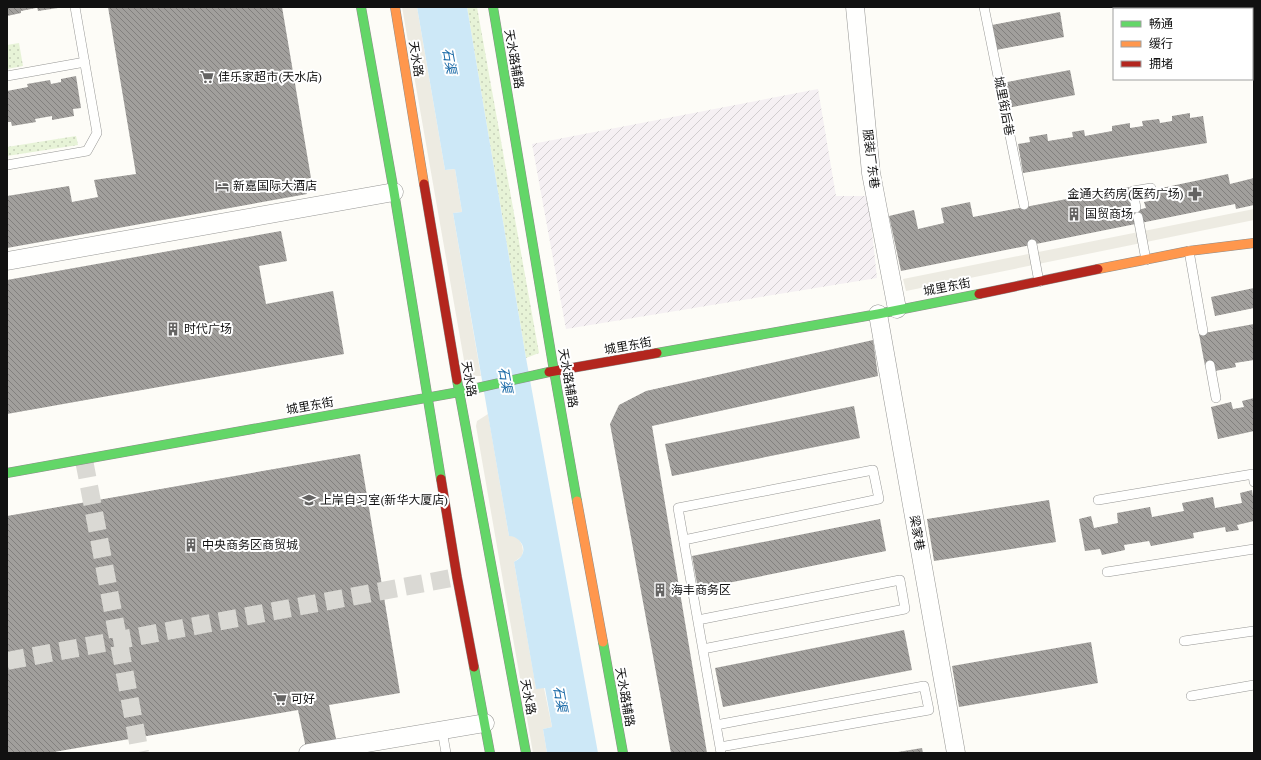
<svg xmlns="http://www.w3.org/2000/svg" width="1261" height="760" font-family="'Crimson Pro','Noto Sans SC',serif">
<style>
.industrial{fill:url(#industrial-furrows)}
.park{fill:url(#park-dots)}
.plaza{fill:#edebe2}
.water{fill:#cde8f7}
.building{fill:url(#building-back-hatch)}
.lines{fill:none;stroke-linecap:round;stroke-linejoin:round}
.street-tunnel{stroke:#dad9d4;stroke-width:18;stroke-dasharray:18 9;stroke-linecap:butt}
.lane-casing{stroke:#979795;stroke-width:10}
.street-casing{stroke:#979795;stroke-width:19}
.fast-casing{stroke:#8e8d8b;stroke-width:10}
.slow-casing{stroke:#8e8d8b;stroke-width:10}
.jam-casing{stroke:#8e8d8b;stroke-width:10}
.lane{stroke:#fffffe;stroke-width:9}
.street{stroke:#fffffe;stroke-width:18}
.fast{stroke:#63d668;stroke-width:9}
.slow{stroke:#ff974d;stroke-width:9}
.jam{stroke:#b3261e;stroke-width:9}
.labels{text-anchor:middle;stroke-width:4;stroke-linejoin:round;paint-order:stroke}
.street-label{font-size:12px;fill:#111;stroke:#fff}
.poi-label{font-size:12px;fill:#111;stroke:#fff;text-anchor:start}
.water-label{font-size:13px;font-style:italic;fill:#1768a6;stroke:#fff}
</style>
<defs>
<pattern id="industrial-furrows" width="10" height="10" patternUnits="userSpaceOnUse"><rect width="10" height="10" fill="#f5f0f3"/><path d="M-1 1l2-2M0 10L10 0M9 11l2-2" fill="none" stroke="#d1cdcf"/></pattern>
<pattern id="park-dots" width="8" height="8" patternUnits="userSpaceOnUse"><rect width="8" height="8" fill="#e7f3d7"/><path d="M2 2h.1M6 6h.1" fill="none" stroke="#c5cfb8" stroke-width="1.8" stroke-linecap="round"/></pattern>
<pattern id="building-back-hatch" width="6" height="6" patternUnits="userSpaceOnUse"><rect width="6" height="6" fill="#a19f9c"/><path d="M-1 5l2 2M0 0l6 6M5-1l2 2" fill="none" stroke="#82807e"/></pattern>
</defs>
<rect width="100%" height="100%" fill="#fdfcf7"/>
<path class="industrial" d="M818,89L836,196H868L877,278L566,329L532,144Z"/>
<path class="park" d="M467,7H477L539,353L526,358Z
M19,43L23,66L7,69V45Z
M76,136L78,145L7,156V147Z"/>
<path class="plaza" d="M402,7H417L445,170L455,169L462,212L453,213L481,376H472L468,372L465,366Z
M1254,209V220L906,291L903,279Z
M488,414L509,536H515L519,539L522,545L523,551L522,556L514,562L536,688H544L552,727L543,729L547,753H533L476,426L477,421Z"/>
<path class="water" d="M417,7H467L526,358L598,753H547L543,729L552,727L545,688L536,689L514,562C517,560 521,558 522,555C527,546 518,536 509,536L453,213L462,212L455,169L445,170Z"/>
<path class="building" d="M7,7H36V8L21,11V13L7,16Z
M37,7H58V8L38,11Z
M108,7H282L311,178L303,179L307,194L7,248V196L69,186L72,202L98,197L94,180L136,174Z
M1060,12L1064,37L996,50L992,25Z
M1070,70L1075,95L1007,108L1002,83Z
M76,76L81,108L73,109L74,116L52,120V116L35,119L36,122L12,126L11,122H7V91L28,87L27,84L50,80L51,84L61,82V79Z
M1190,113V118L1203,116L1207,143L1023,173L1018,144L1030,142L1029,137L1047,134L1048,141L1073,137L1072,132L1084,130L1085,136L1112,131V126L1130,123V128L1143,126L1142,121L1159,119L1160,123L1172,121V116Z
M1228,174L1230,184L1254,178V205L1236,209L1235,204L901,271L889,216L914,210L918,229L944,223L941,208L970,202L973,217L1129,187L1133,211L1146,208L1144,202L1159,199L1157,189Z
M281,231L287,261L259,266L266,304L333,291L344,354L7,414V280Z
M1254,288V308L1215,316L1211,297Z
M1254,324V360L1235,363L1236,367L1215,371L1214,364L1205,366L1199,334Z
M873,340L878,376L652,426L707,753H671L610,424L619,405L646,391Z
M1254,398V431L1218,439L1211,407L1231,402L1233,409L1244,407L1242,401Z
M854,406L860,438L672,476L665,444Z
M360,454L400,693L329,705L339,753H307L298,710L48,753H7V516Z
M1252,490L1254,503V521L1237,525L1239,530L1226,532L1225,527L1193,533L1194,538L1151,546L1149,541L1124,545L1125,550L1102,555L1100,549L1085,551L1079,519L1091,516L1094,528L1118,523L1117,513L1150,507L1152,517L1184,511L1182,503L1213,497L1215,508L1242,503L1240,493Z
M1049,500L1056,542L934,561L927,519Z
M880,519L886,551L698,589L692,556Z
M904,630L912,670L723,707L715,668Z
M1091,642L1098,683L959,707L952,666Z
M922,748L923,753H898V752Z"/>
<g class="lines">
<path class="street-tunnel" d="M84,460L140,753
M7,661L457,577"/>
<g class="lane-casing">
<path id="lane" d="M984,7L1024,205
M7,76L85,62
M7,165L87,151L97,133L75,7
M1136,208L1133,191L1151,188
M1138,217L1146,260
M1032,244L1039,282
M1189,251L1203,331
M1210,365L1216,398
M1098,500L1253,474L1254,482
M684,540L879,499L873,470L678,508C692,589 706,671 721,753
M1107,572L1254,549
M698,620L900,580L905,609L703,649
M1184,641L1254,631
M1191,696L1254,685
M716,725L924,686L929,710L720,747
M442,730L446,753"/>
</g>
<g class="street-casing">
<path id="street" d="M855,7L871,173L897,309
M7,261L394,192
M878,314L956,753
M308,753L485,723"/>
</g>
<g class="fast-casing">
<path id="fast" d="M361,7L394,192L441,479
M493,7L554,371L577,501
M657,353L878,314L979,294
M457,380L526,753
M7,473L459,392L549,372
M603,642L623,753
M474,667L490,753"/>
</g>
<g class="slow-casing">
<path id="slow" d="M395,7L424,184
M1098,269L1189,251L1254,243
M577,501L603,642"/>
</g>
<g class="jam-casing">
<path id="jam" d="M424,184L457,380
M979,294L1098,269
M549,372L657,353
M441,479L457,577L474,667"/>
</g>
<use href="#lane" class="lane"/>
<use href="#street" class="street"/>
<use href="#fast" class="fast"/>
<use href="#slow" class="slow"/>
<use href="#jam" class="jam"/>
</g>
<defs>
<g id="supermarket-bare" transform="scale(1.08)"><path d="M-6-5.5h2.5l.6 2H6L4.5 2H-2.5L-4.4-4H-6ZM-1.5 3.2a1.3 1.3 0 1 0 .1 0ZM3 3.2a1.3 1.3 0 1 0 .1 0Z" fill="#646362" stroke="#fff" stroke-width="2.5" paint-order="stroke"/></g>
<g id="hotel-bare" transform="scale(1.08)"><path d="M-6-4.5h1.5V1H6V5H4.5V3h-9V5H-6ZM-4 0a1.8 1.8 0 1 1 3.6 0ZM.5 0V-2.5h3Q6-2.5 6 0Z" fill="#646362" stroke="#fff" stroke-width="2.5" paint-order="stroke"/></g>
<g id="pharmacy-bare" transform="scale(1.08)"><path d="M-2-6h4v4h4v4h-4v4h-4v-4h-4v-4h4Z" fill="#646362" stroke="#fff" stroke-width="2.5" paint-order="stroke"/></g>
<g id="building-bare" transform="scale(1.08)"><path d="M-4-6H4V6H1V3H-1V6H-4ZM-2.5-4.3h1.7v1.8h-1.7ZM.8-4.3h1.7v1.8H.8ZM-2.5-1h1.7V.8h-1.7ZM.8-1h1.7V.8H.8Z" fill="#646362" stroke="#fff" stroke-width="2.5" paint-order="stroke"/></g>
<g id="school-bare" transform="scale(1.08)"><path d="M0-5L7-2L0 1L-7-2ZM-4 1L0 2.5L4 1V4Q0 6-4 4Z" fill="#646362" stroke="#fff" stroke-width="2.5" paint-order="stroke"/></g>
</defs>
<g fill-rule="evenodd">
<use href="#supermarket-bare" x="207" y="77"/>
<use href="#hotel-bare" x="222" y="186"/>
<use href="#pharmacy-bare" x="1195" y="194"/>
<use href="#building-bare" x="1074" y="214"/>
<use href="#building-bare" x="173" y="329"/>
<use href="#school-bare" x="309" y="500"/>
<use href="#building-bare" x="191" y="545"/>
<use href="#building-bare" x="660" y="590"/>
<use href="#supermarket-bare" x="280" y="699"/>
</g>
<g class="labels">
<g class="street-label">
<text transform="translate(416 59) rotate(81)" y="4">天水路</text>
<text transform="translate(514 59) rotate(80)" y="4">天水路辅路</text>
<text transform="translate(1004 106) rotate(79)" y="4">城里街后巷</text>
<text transform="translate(871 159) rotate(83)" y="4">服装厂东巷</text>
<text transform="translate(947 287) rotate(-11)" y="4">城里东街</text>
<text transform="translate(628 346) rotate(-10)" y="4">城里东街</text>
<text transform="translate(568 378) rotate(80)" y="4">天水路辅路</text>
<text transform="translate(469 379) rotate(80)" y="4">天水路</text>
<text transform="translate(310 406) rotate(-10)" y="4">城里东街</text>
<text transform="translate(917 533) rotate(80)" y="4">梁家巷</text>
<text transform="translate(528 697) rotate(79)" y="4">天水路</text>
<text transform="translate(625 697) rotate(80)" y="4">天水路辅路</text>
</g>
<g class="poi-label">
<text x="218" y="81">佳乐家超市(天水店)</text>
<text x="233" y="190">新嘉国际大酒店</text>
<text x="1184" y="198" text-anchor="end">金通大药房(医药广场)</text>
<text x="1085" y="218">国贸商场</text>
<text x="184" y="333">时代广场</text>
<text x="320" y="504">上岸自习室(新华大厦店)</text>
<text x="202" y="549">中央商务区商贸城</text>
<text x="671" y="594">海丰商务区</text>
<text x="291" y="703">可好</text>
</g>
<g class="water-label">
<text transform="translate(450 61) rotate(80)" y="5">石渠</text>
<text transform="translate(506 380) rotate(80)" y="5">石渠</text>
<text transform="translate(561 699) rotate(80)" y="5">石渠</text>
</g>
</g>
<rect width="1261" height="760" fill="none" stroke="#111111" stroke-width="16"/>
<rect x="1113" y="8" width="140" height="72" fill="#ffffff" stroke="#a0a0a0"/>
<rect x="1121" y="21" width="20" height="6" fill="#63d668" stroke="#a0a0a0"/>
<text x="1149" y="28" font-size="12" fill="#111111">畅通</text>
<rect x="1121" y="41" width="20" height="6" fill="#ff974d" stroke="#a0a0a0"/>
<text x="1149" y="48" font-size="12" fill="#111111">缓行</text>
<rect x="1121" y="61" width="20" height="6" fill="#b3261e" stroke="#a0a0a0"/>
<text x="1149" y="68" font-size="12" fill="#111111">拥堵</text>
</svg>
